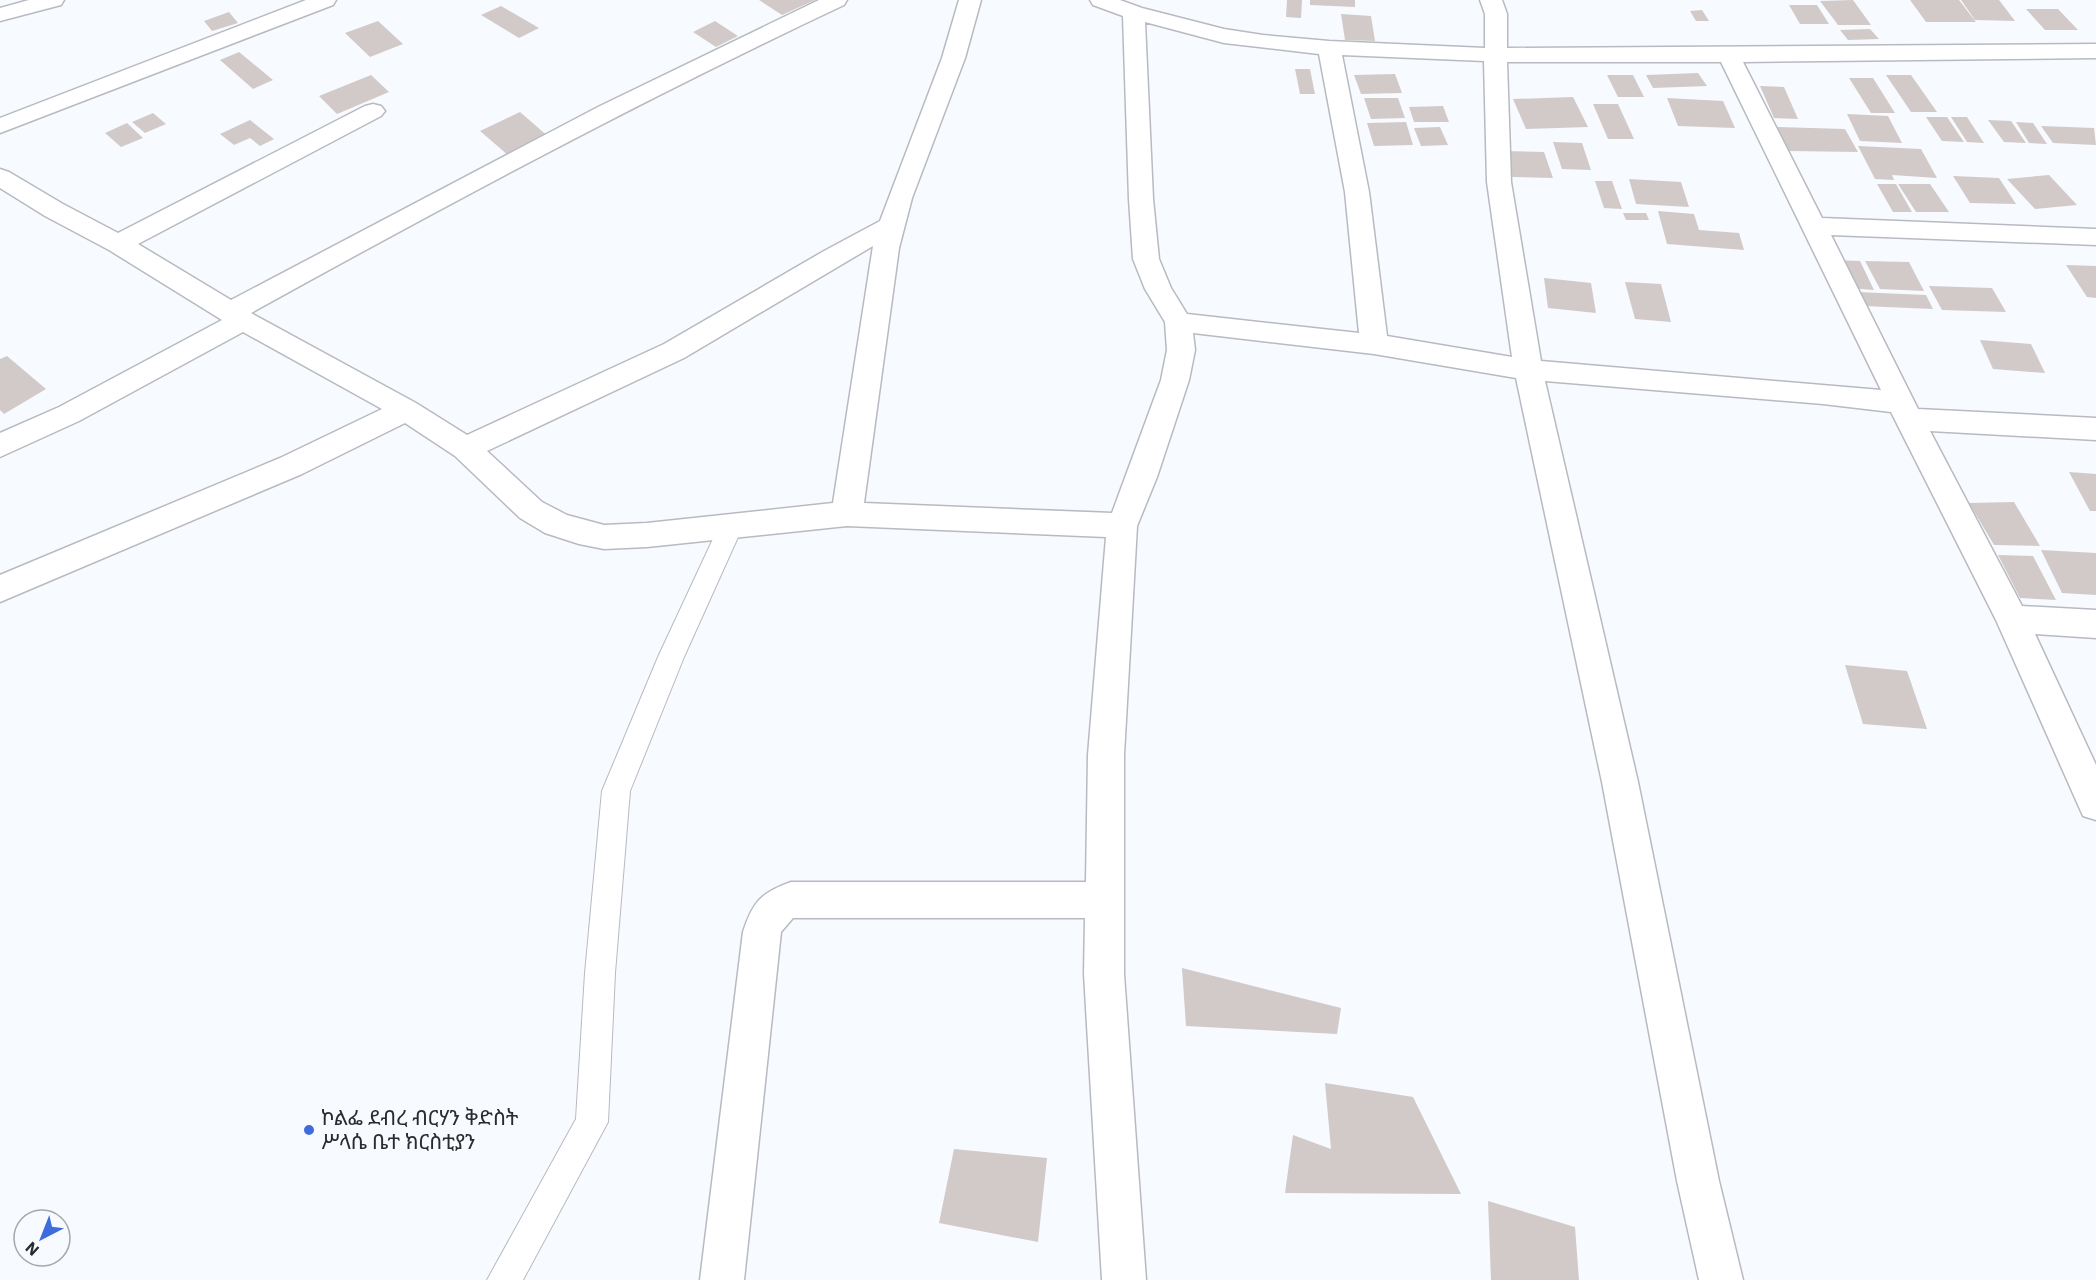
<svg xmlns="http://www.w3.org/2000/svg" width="2096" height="1280" font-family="'IBM Plex Sans','Noto Sans Ethiopic',sans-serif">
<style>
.building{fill:#d2cac9}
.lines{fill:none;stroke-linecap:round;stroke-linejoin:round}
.service-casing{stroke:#b8bac1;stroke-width:2}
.minor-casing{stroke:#b8bac1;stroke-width:3}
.service{fill:#fff;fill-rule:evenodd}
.minor{fill:#fff;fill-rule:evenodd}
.poi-dot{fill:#3e6cdd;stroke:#f7faff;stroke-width:2}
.labels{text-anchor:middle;stroke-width:4.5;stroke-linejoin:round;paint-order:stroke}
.near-poi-label{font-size:21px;fill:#2a2b2d;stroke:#f7faff;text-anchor:start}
</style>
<rect width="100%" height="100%" fill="#f7faff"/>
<path class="building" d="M759,0H815L782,15Z
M1287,0H1302L1301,18L1286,17Z
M1310,0H1355V7L1310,5Z
M1853,0L1871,25H1838L1820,1Z
M1910,0H1959L1976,22H1926Z
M1961,0H1999L2015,21L1975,20Z
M1789,5H1817L1829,24H1800Z
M501,6L539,28L519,38L481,15Z
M2026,9H2058L2078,30H2045Z
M1702,10L1709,21H1696L1690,11Z
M229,12L238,23L212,31L204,21Z
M1341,14L1371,16L1375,41L1345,40Z
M378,21L403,44L370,57L345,33Z
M715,21L738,36L716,47L693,32Z
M1870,29L1879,39L1848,40L1840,30Z
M239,52L273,80L253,89L220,60Z
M1295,69H1310L1315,94H1300Z
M1698,73L1707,86L1653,88L1646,75Z
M1395,74L1402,93L1361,94L1354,75Z
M371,75L389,92L337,114L319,96Z
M1607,75H1633L1644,97H1618Z
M1886,75H1911L1937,112H1911Z
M1849,78H1873L1895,113H1871Z
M1760,86L1784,87L1798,119L1774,118Z
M1573,97L1588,127L1526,129L1513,99Z
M1364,98H1398L1405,118L1371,119Z
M1667,98L1723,101L1735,128L1678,126Z
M1593,104H1618L1634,139H1608Z
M1443,106L1449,122H1414L1409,107Z
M520,112L550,138L509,156L480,131Z
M153,113L166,124L145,133L132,122Z
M1847,114L1888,116L1902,143L1860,141Z
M1926,117H1947L1964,142L1942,141Z
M1951,117H1967L1984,143L1967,142Z
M250,120L274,139L260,146L250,138L234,145L220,134Z
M1988,120L2011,121L2026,143L2004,142Z
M1406,122L1413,145L1374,146L1367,123Z
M2016,122L2033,123L2047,144L2029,143Z
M127,123L143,138L121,147L105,133Z
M2041,126L2094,128L2096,145L2053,143Z
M1440,127L1448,145L1421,146L1414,128Z
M1776,127L1845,129L1858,152L1789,151Z
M1553,142L1582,143L1591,170L1562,169Z
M1858,146L1921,149L1937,178L1892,175L1894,180L1875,179Z
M1503,151L1544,152L1553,178L1511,177Z
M2049,175L2077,205L2035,209L2007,179Z
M1953,176L1999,178L2016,204L1970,203Z
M1629,179L1681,182L1689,207L1636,204Z
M1595,181H1612L1622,209L1604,208Z
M1877,184H1896L1912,212H1893Z
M1898,184H1930L1949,212H1916Z
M1658,211L1694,214L1699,230L1739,233L1744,250L1667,244Z
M1623,213H1646L1649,220H1626Z
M1834,260L1860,261L1874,290L1848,288Z
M1865,261L1909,262L1924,291L1880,289Z
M2066,265L2096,266V298L2087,297Z
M1544,278L1591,283L1596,313L1548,308Z
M1625,282L1661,284L1671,322L1635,319Z
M1929,286L1992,288L2006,312L1942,310Z
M1857,292L1926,295L1933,309L1863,306Z
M1980,340L2031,344L2045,373L1993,369Z
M7,356L46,389L4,414L0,410V359Z
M2069,472L2096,474V511H2090Z
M2014,502L2040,546L1994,545L1969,503Z
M2041,550L2096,553V595L2062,593Z
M1998,555L2033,556L2056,600L2020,598Z
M1845,665L1907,671L1927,729L1863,724Z
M1182,968L1341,1008L1337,1034L1186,1026Z
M1325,1083L1413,1097L1461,1194L1285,1193L1293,1135L1331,1149Z
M954,1149L1047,1158L1038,1242L939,1223Z
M1488,1201L1575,1227L1579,1280H1491Z"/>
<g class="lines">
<g class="service-casing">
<path id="service" d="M731,517L739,519L743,526L684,657L630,791L615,973L608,1122L523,1280H487L576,1119L585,973L602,791L658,657L719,526L723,519Z"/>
</g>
<g class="minor-casing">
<path id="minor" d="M29,0H64L61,5L0,21V8Z
M306,0H336L333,5L0,133V118Z
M819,0H847L844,5C642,100 446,205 251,313L416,403L467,435L664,344L824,251L880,221L942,58L959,0H981L965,58L912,198L899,248L864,503L1112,513L1161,380L1167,350L1165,322L1145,289L1133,259L1129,199L1123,16L1093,5L1090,0H1120L1142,8L1224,29L1263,35L1329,41L1485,48V14L1480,0H1502L1507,14V48L2096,44V58L1743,62L1822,218L2096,229V245L1831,235L1918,409L2096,418V440L1930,431L2022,606L2096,610V638L2035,634L2096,765V820L2083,816L1996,620L1891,412L1823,404L1545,381L1638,782L1719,1181L1743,1280H1699L1677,1181L1602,782L1516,378L1374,354L1193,333L1195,350L1189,380L1157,477L1137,526L1124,755V974L1146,1280H1102L1084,974L1085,918H793L781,932L744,1280H700L743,932C753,901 761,893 791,882H1086L1088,755L1106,537L847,526L647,547L604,549L579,544L545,533L520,518L455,456L405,423L302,474L0,602V575L280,458L382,409L243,332L79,421L0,457V433L59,407L222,320L109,250L45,216L0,188V169L9,172L63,204L118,233L365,106L373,104L381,106L385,111L381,116L138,244L231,300L598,107ZM1145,22L1224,43L1319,54L1345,192L1359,333L1187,314L1171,288L1159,259L1153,199ZM1342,55L1484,61L1487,182L1512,357L1387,336L1369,192ZM1507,62H1721L1881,390L1541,361L1511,182ZM873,246L833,503L647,523L604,525L567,515L542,502L487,451L684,358Z"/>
</g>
<use href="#service" class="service"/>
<use href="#minor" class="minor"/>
</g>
<circle class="poi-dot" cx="309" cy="1130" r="6"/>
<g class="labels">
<g class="near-poi-label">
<text x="321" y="1125">ኮልፌ ደብረ ብርሃን ቅድስት<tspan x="321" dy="24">ሥላሴ ቤተ ክርስቲያን</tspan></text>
</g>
</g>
<g transform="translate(42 1238) rotate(222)"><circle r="28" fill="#f7faff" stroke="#a5a7ab" stroke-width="1.5"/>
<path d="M0-4.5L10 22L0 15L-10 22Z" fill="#3e6cdd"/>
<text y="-9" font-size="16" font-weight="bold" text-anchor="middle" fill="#2a2b2d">N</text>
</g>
</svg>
